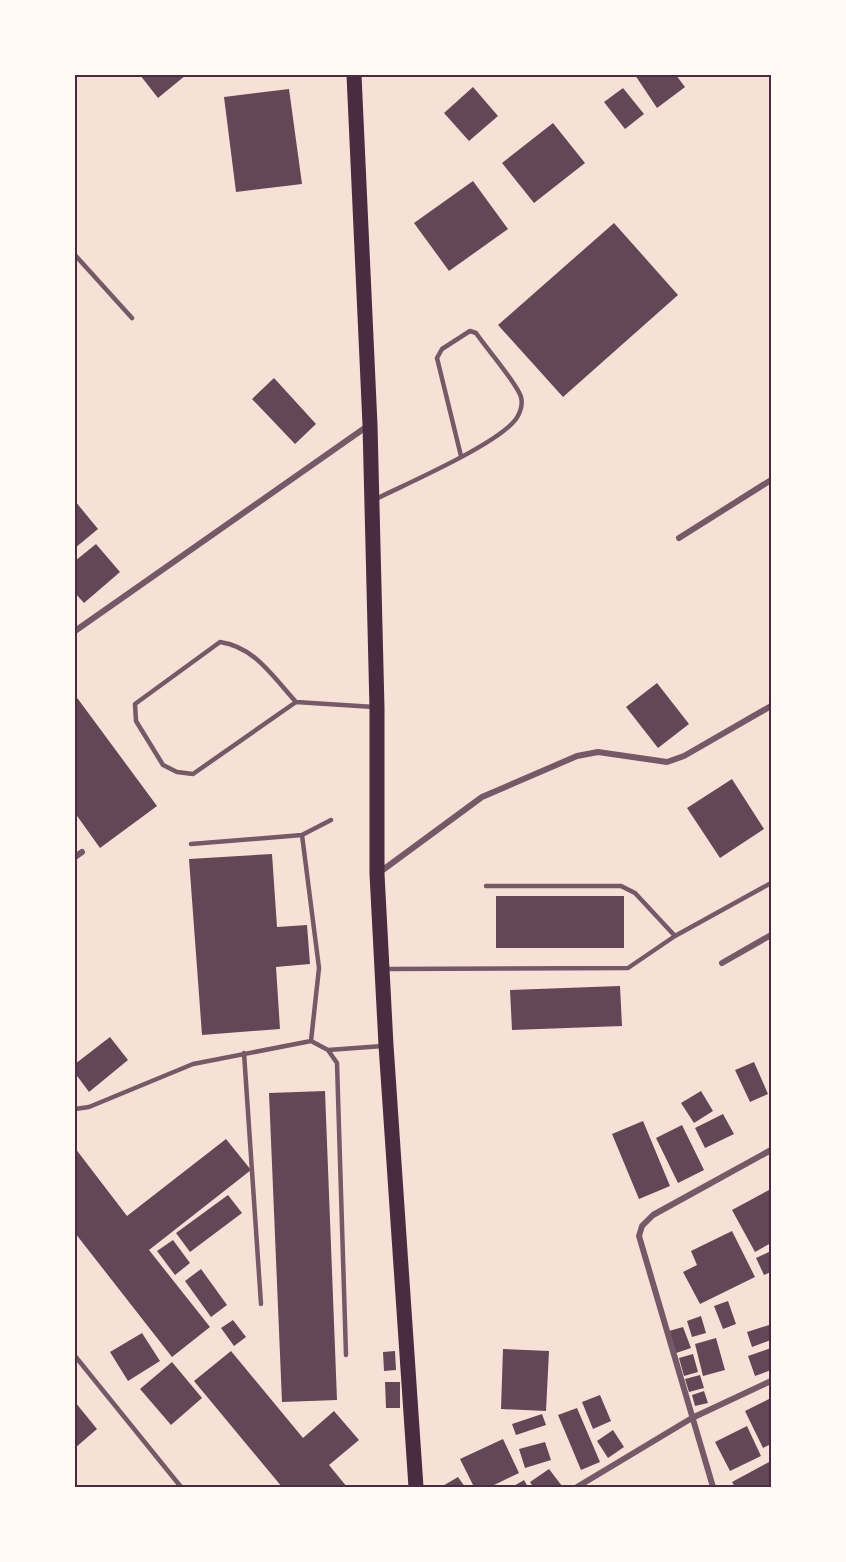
<svg xmlns="http://www.w3.org/2000/svg" width="846" height="1562" font-family="'Titillium Web',sans-serif">
<style>
.building{fill:#644757}
.lines{fill:none;stroke-linecap:round;stroke-linejoin:round}
.service{stroke:#755966;stroke-width:4.5}
.minor{stroke:#755966;stroke-width:6}
.primary{stroke:#4a2c40;stroke-width:15}
.neatline{fill:none;stroke:#4a2c40;stroke-width:2}
</style>
<rect width="100%" height="100%" fill="#f7e1d7"/>
<path class="building" d="M140,75H186L158,98Z
M635,75H676L685,87L657,108Z
M473,87L498,116L469,141L444,113Z
M623,88L644,114L625,129L604,102Z
M289,89L302,184L236,192L224,97Z
M553,123L585,163L534,203L502,163Z
M473,181L508,229L449,271L414,223Z
M614,223L678,295L563,397L498,325Z
M274,378L316,424L295,444L252,399Z
M75,501L98,529L75,548Z
M96,544L120,572L84,603L75,593V561Z
M657,683L689,724L658,748L626,707Z
M75,695L157,806L100,848L75,813Z
M732,779L764,829L720,858L687,808Z
M272,854L277,927L307,925L310,964L276,967L280,1029L202,1035L189,859Z
M496,896H624V948H496Z
M620,986L622,1026L512,1030L510,990Z
M110,1037L128,1060L89,1092L75,1073V1064Z
M754,1062L768,1094L750,1102L735,1070Z
M325,1091L337,1400L282,1402L269,1093Z
M701,1091L713,1111L694,1123L681,1103Z
M723,1114L734,1134L705,1148L695,1128Z
M643,1121L670,1186L639,1199L612,1134Z
M682,1125L704,1170L678,1183L656,1138Z
M226,1139L251,1170L149,1250L210,1327L172,1357L75,1233V1148L127,1216Z
M769,1190L771,1243L755,1252L732,1210Z
M228,1195L242,1213L190,1252L176,1233Z
M732,1231L755,1277L700,1304L683,1272L697,1265L691,1251Z
M173,1240L190,1263L175,1275L157,1251Z
M771,1251V1272L764,1275L756,1258Z
M201,1269L227,1305L211,1317L185,1281Z
M728,1301L736,1324L723,1329L714,1306Z
M701,1316L706,1333L692,1337L687,1321Z
M233,1320L246,1337L234,1346L221,1328Z
M769,1325L771,1340L752,1347L747,1332Z
M683,1327L691,1348L676,1353L669,1331Z
M142,1333L160,1361L128,1381L110,1352Z
M716,1338L725,1370L703,1376L695,1344Z
M771,1348V1370L755,1376L748,1356Z
M503,1349L549,1351L546,1411L501,1409Z
M231,1351L303,1438L334,1411L359,1440L329,1465L347,1487H282L194,1381Z
M395,1351L396,1370L384,1371L383,1352Z
M693,1354L698,1372L684,1376L679,1358Z
M172,1362L202,1398L171,1425L140,1389Z
M700,1375L704,1388L689,1392L685,1379Z
M385,1382H400V1408H386Z
M704,1391L708,1403L695,1406L692,1395Z
M600,1395L611,1421L593,1429L582,1402Z
M769,1399L771,1444L763,1448L745,1411Z
M75,1402L97,1429L75,1448Z
M577,1408L600,1462L581,1470L558,1415Z
M542,1414L546,1425L516,1435L512,1424Z
M747,1426L761,1456L730,1471L715,1442Z
M613,1430L624,1447L608,1458L597,1441Z
M503,1439L519,1473L490,1487H474L460,1459Z
M545,1442L551,1460L525,1468L519,1449Z
M771,1461V1487H735L732,1482Z
M549,1469L562,1486L533,1487L530,1482Z
M458,1477L465,1487H441Z
M524,1480L528,1487H512Z"/>
<g class="lines">
<path class="service" d="M75,255L132,318
M376,499C408,483 498,444 516,419C520,413 523,405 521,397C517,383 486,348 476,333L470,331L442,349L437,358L461,456
M296,702C273,677 255,647 220,642L135,704L136,721L163,765L177,772L193,774L296,702L374,707
M302,835L319,968L311,1041
M191,844L302,835L331,820
M486,886H621L635,893L675,936
M384,969L628,968L675,936L771,883
M328,1050L383,1046
M244,1053L261,1304
M75,1109L89,1107L193,1064L311,1041L328,1050L337,1063L346,1355
M75,1356L181,1487"/>
<path class="minor" d="M679,538L771,480
M75,631L369,425
M75,857L82,852
M380,872L482,797L577,756L598,752L667,762L684,756L771,706
M722,963L771,935
M577,1487L692,1418L771,1381
M713,1487L639,1236L642,1226L653,1215L771,1150"/>
<path class="primary" d="M354,75L370,425L377,708V874L386,1045L416,1487"/>
</g>
<rect width="846" height="1562" fill="none" stroke="#fffaf5" stroke-width="153"/>
<rect x="76" y="76" width="694" height="1410" class="neatline"/>
</svg>
